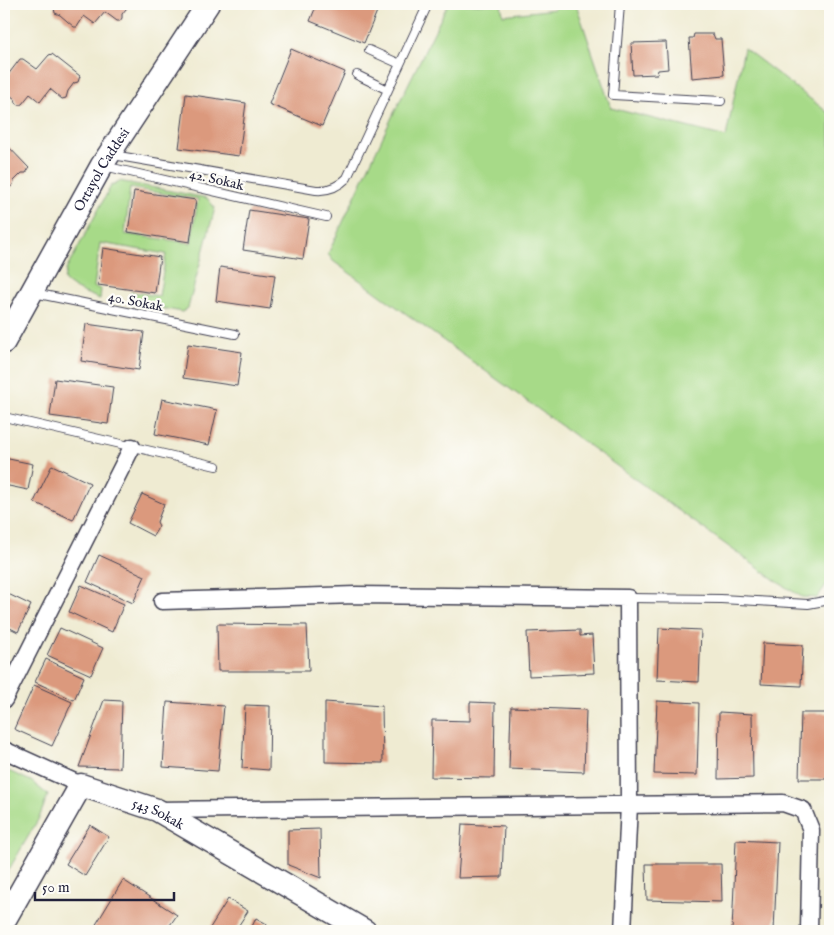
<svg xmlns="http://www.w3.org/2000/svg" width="834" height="935" font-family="'IM FELL English',serif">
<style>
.green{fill:#a7da88;stroke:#647e62;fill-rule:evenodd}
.building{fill:#db997d}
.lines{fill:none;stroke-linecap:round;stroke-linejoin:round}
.lane-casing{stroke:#414052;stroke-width:10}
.street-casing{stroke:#414052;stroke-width:19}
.secondary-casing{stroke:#414052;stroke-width:25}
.lane{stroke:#fff;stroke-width:8}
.street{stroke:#fff;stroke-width:16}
.secondary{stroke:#fff;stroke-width:22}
.labels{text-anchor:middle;stroke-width:4.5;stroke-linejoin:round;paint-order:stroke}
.street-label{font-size:14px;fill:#22223b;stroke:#fdfcf7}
</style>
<rect width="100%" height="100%" fill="#fdfcf7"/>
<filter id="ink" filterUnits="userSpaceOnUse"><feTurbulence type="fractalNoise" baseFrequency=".02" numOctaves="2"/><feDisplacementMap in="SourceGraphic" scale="10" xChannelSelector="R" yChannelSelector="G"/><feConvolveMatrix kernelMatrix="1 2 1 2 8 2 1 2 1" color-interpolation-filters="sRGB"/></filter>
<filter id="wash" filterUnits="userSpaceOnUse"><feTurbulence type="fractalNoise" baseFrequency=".0096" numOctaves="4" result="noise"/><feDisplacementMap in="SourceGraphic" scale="20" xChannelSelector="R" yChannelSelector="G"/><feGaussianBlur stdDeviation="1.12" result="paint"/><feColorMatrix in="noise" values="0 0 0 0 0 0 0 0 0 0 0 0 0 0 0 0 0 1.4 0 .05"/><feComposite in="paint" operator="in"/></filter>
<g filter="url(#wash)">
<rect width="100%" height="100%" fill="#efebd2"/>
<path class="green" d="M448,4H501L503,15L555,9L556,4H576L611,108L726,137L744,48L830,114V579L817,598L802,597L779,583L333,261L328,254L392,117Z
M119,181L207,198L215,208L188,308L182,312L135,303L131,300V292L159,296L166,254L100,243L94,287L101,289L100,299C88,294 74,290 64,280L66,270L111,186ZM130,188L198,199L191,243L125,234Z
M4,769L31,781L48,795L39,818L4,878Z"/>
<g id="blocks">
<path class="building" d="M57,4H130L122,14V18L120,21H117L105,12L95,24L84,16L77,27H74L60,15L55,13L54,8Z
M317,4H380L364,43L310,21Z
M694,34H713L715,39H721L724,75L692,78L689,38H693Z
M666,42L668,69L658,70L657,74L633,75L631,43Z
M291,49L345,72L322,126L269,104Z
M52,54L80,76L78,82L74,83L68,91L66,98L62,99L50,89L40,102L30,94L22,104L19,105L16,103L15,99L6,92H4V80L20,59H23L37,69L49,55Z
M186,94L246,103L239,156L179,148Z
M4,142L29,168L26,173H22L14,181L13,185L9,188L4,183Z
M134,191L196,200L190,242L128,232Z
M249,210L309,219L303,259L243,250Z
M103,248L160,257L155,293L98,285Z
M220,267L275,275L270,309L216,301Z
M86,324L144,332L139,370L81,361Z
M188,344L242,352L237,386L183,378Z
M55,379L113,387L108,424L50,416Z
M162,399L217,410L209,445L155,434Z
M4,458L33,464L28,490L4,485Z
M52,465L90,483L73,520L34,502Z
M142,494L164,504L157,522L159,526L153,536L128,523Z
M4,498H8V526H4Z
M99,555L145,576L133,603L87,582Z
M81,585L124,604L112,632L69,612Z
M4,592L31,605L18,632L4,625Z
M217,624L307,625L309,671H218Z
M60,628L103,648L91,675L47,655Z
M659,628L701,630L699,682L657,680Z
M580,630V636L592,635L594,673L529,676L527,632Z
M763,643L803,645L801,686L761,684Z
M46,659L84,677L74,700L35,682Z
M34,685L72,702L52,746L14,729Z
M104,700L122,701L120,768L79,767Z
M657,701L699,703L697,775L654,774Z
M167,702L224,706L218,771L163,767Z
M325,702L382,706L383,763L325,762Z
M470,702L495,703L494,778L431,777L432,720L470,721Z
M245,705L270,706L269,770L242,768Z
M511,707L586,710L584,772L509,769Z
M719,712L752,714L753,778L718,779Z
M801,713H830V779H799Z
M462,824L504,826L502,877L458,878Z
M90,825L109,837L85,876L66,864Z
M320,829L321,878L288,865V830Z
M736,840L778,842L774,931H732Z
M646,864H721L722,902L647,900Z
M123,880L177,915L166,931H92Z
M228,899L248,911L235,931H208Z
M256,918L267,924L263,931H250Z"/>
</g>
</g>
<g filter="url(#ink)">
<use href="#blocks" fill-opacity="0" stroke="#414052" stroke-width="1"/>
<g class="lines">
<g class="lane-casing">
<path id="lane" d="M620,4L613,95L721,101
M369,50L400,64
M357,75L388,90
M113,155L316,190C329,191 338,187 347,178L428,4
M104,166L326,217
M34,293L235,334
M4,417L216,466
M628,598L721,599L808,604L830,600"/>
</g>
<g class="street-casing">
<path id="street" d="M162,601L356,595L628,598L629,805L623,931
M4,700L132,447
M4,750L81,785
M157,810L783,803L803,810L811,830L809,931"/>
</g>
<g class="secondary-casing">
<g id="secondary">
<path id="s1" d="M4,342L102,165L208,4"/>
<path id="s2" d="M4,921L81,785L157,810L365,931"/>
</g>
</g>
<use href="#lane" class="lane"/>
<use href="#street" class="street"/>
<use href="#secondary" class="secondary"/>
</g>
</g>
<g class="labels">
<g class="street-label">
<text dy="5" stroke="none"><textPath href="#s1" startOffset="198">Ortayol Caddesi</textPath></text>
<text transform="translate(217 179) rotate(13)" y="5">42. Sokak</text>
<text transform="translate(136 301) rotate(11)" y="5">40. Sokak</text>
<text dy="5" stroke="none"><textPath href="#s2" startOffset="239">543 Sokak</textPath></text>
</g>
</g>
<rect width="834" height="935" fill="none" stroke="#fdfcf7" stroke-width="20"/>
<path d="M35 892v8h139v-8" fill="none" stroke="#22223b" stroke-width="2.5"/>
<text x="42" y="892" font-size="15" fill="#22223b" stroke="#fdfcf7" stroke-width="4" paint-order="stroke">50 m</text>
</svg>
